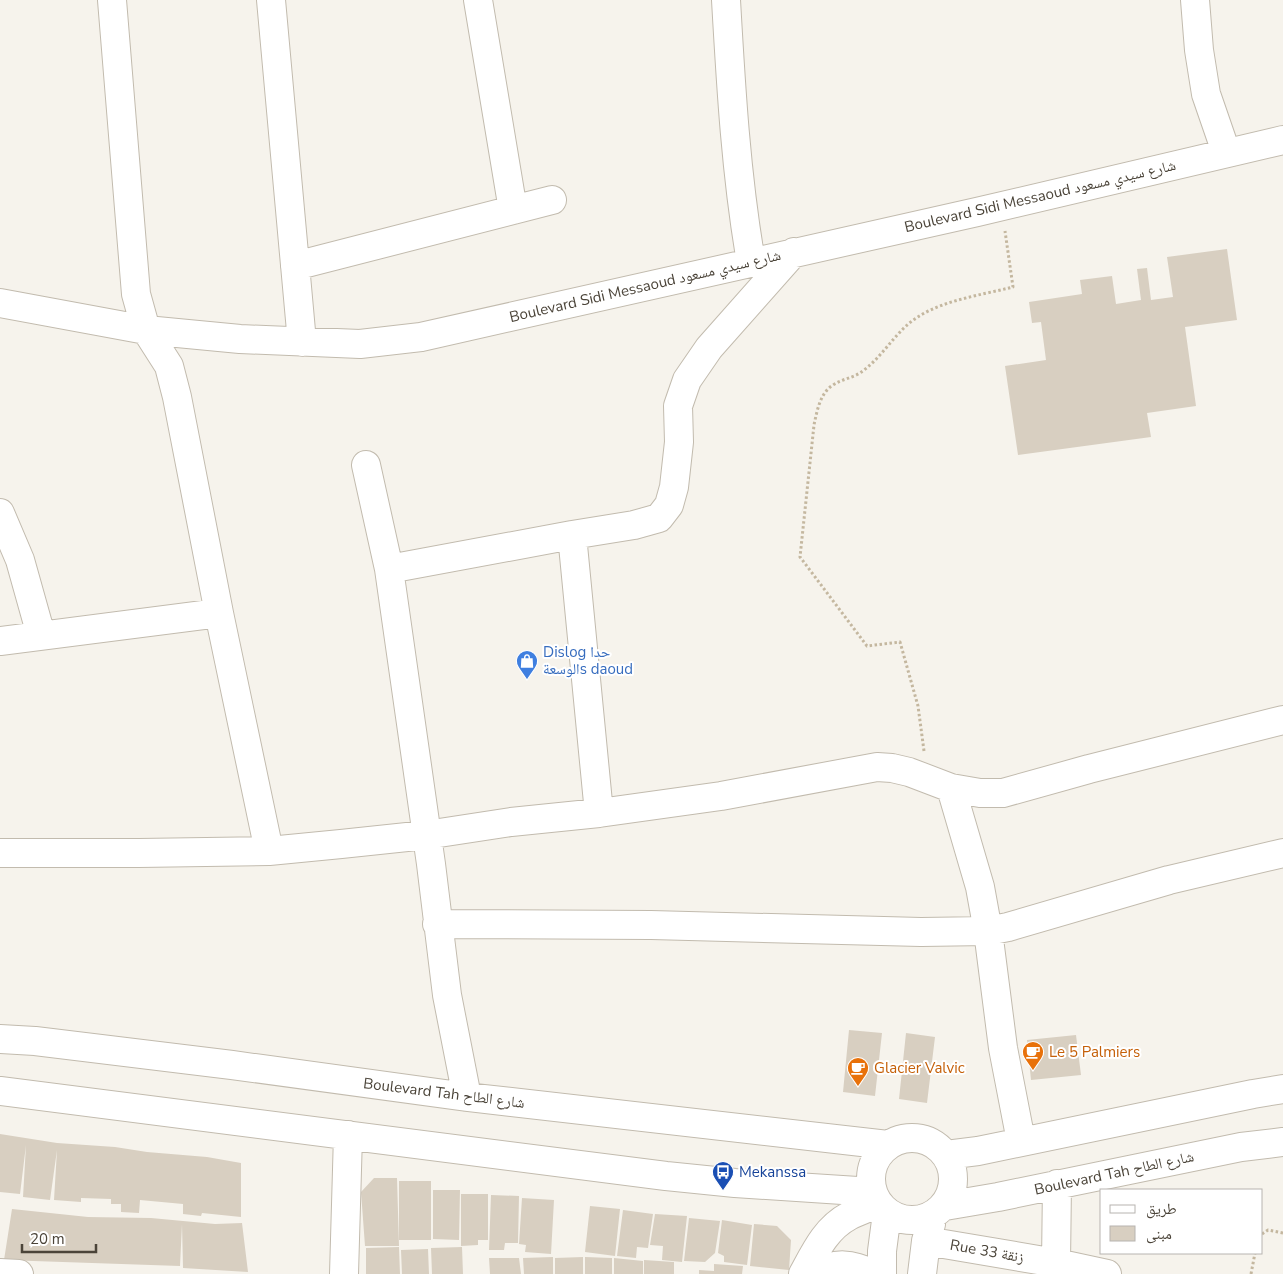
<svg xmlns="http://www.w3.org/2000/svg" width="1283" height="1274" font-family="'Nunito Sans','Noto Naskh Arabic',sans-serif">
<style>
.building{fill:#d8cfc1}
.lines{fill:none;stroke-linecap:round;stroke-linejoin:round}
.minor-casing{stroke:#c2bbae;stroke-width:30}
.path{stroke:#c4b79f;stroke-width:3;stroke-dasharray:2.5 2.5;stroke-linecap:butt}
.minor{stroke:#fff;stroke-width:28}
.labels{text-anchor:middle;stroke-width:4;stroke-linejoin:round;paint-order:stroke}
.street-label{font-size:15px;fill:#4b4439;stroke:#fff}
.shop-label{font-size:15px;fill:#366cbe;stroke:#fff;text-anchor:start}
.food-label{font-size:15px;fill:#c56008;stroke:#fff;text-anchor:start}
.transit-label{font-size:15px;fill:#164399;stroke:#fff;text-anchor:start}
</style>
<rect width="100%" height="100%" fill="#f6f3ec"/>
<path class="building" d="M1227,249L1237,320L1185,327L1196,406L1147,413L1151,437L1018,455L1005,366L1046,360L1041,322L1032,323L1029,302L1082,294L1080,280L1112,276L1116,304L1141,300L1137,269L1147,268L1151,300L1173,297L1167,257Z
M849,1030L882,1033L875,1096L843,1092Z
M906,1033L935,1037L927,1103L899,1099Z
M1076,1035L1081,1075L1031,1080L1027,1040Z
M0,1134L57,1143L115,1147L147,1152L207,1157L241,1163V1217L202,1213L201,1216L183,1214V1204L140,1200L139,1213L121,1212V1204H111V1199L81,1198V1202L54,1200L57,1150L50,1200L23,1197L26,1145L20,1194L0,1192Z
M374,1178H397L399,1246H365L361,1192Z
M399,1181H431V1240H399Z
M433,1190H460L459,1240L433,1239Z
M461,1194H488V1240H478V1245L461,1246Z
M491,1195L519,1196L518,1243H505L504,1250H489Z
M522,1198L554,1200L551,1254L525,1252L526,1245L519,1244Z
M590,1206L620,1209L615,1256L585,1252Z
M12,1209L88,1217L151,1218L215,1224L242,1223L248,1272L183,1268L182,1224L180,1266L4,1260Z
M623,1210L653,1214L648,1248L637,1247L636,1258L617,1256Z
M655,1214L687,1216L682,1262L662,1260L663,1246L650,1245Z
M689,1218L720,1221L715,1253L705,1262L684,1261Z
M722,1220L752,1225L747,1265L724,1262V1256L718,1253Z
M754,1224L777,1226L791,1240L789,1270L750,1266Z
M399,1247L400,1274H366V1248Z
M462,1247L463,1274H432L431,1248Z
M428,1249L429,1274H402L401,1250Z
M553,1257V1274H524L523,1258Z
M583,1257V1274H555V1258Z
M585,1257L612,1258V1274H585Z
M489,1258H519L521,1274H490Z
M614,1258L643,1261V1274H614Z
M644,1260L674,1262V1274H644Z
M714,1264L743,1266L742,1274H699V1270L714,1271Z"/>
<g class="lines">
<g class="minor-casing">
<path id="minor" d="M112,0L136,294L146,330L169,366L177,397L219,613L269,851
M271,0L302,342
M478,0L513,210
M726,0C731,88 736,175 751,262
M1195,0L1199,50L1206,94L1226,152
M295,266L552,200
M0,303L146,330L240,339L360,344L421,337L977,212L1283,140
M366,465L389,569
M0,513L20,560L41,635
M572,535L634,525L659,518L669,505L674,487L679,442L678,406L687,380L709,348L794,252
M0,641L219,613
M951,788L980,887L988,931L1003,1048L1021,1141
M0,853H139L269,851L341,844L426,835L511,822L599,813L721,796L877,767L892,768L909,772L951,788L980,793H1003L1089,769L1283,720
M437,924L651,925L921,932L988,931L1008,927L1169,880L1283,853
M0,1039L35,1041L232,1065L467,1097L888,1145
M0,1091L666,1176L735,1183L873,1192
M467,1097L447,995L431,864L389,569L572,535L599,813
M871 1179a41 41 0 1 1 82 0a41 41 0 1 1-82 0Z
M946,1155L978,1151L1253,1094L1283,1089
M945,1206L998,1197L1241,1147L1283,1142
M926,1241L1056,1263L1107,1274
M1056,1263L1057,1184
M0,1273L19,1274
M344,1274L348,1135
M803,1274C815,1252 826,1228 849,1216C858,1211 869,1208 878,1203
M814,1274C836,1261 852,1264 874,1274
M882,1274V1251L887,1213
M922,1274L926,1241L931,1224"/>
</g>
<path class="path" d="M924,751L918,706L900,642L867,646L800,557L814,425C817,411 820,393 833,385C843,378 853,379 864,370C880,358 891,340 906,326C933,301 978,296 1013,287L1005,231
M1262,1234L1268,1230L1283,1233
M1251,1274L1255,1253"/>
<use href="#minor" class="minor"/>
</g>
<defs>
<g id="shop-pin" transform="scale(1.125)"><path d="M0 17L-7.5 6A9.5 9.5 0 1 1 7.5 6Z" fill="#3f7fe0" stroke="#fff"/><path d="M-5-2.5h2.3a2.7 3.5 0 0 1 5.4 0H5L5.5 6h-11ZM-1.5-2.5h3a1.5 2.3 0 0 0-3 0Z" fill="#fff"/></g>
<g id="cafe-pin" transform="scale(1.125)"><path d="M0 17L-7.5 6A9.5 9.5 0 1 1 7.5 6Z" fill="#e8710a" stroke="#fff"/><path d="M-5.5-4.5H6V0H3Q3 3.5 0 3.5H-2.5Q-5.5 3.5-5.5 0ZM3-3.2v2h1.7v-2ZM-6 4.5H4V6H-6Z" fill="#fff"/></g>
<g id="bus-pin" transform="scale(1.125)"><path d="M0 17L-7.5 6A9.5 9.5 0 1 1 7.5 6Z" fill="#1a4fb4" stroke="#fff"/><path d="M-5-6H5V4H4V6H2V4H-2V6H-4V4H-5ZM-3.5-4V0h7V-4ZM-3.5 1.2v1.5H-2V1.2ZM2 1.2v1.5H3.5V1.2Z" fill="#fff"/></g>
</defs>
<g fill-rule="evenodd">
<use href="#shop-pin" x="527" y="661"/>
<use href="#cafe-pin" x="1033" y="1052"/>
<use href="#cafe-pin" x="858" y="1068"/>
<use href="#bus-pin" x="723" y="1172"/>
</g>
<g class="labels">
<g class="street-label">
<text transform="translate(1040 196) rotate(-13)" y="5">Boulevard Sidi Messaoud شارع سيدي مسعود</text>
<text transform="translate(645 286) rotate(-13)" y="5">Boulevard Sidi Messaoud شارع سيدي مسعود</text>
<text transform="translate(444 1093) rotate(7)" y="5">Boulevard Tah شارع الطاح</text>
<text transform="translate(1114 1173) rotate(-12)" y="5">Boulevard Tah شارع الطاح</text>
<text transform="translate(987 1251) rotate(10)" y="5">Rue 33 زنقة</text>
</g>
<g class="shop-label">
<text x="543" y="657">Dislog حدا<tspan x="543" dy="17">الوسعةs daoud</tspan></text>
</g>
<g class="food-label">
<text x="1049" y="1057">Le 5 Palmiers</text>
<text x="874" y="1073">Glacier Valvic</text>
</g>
<g class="transit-label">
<text x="739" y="1177">Mekanssa</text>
</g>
</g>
<rect x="1100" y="1189" width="162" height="65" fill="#ffffff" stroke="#b7b4b0"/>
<rect x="1110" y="1205" width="25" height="8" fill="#ffffff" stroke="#b7b4b0"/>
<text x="1146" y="1214" font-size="15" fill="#4b4439">طريق</text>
<rect x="1110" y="1226" width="25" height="15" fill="#d8cfc1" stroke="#b7b4b0"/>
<text x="1146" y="1239" font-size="15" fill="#4b4439">مبنى</text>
<path d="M22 1244v8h74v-8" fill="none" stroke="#4b4439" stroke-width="2.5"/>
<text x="30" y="1244" font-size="15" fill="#4b4439" stroke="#ffffff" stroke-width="4" paint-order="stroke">20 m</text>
</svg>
